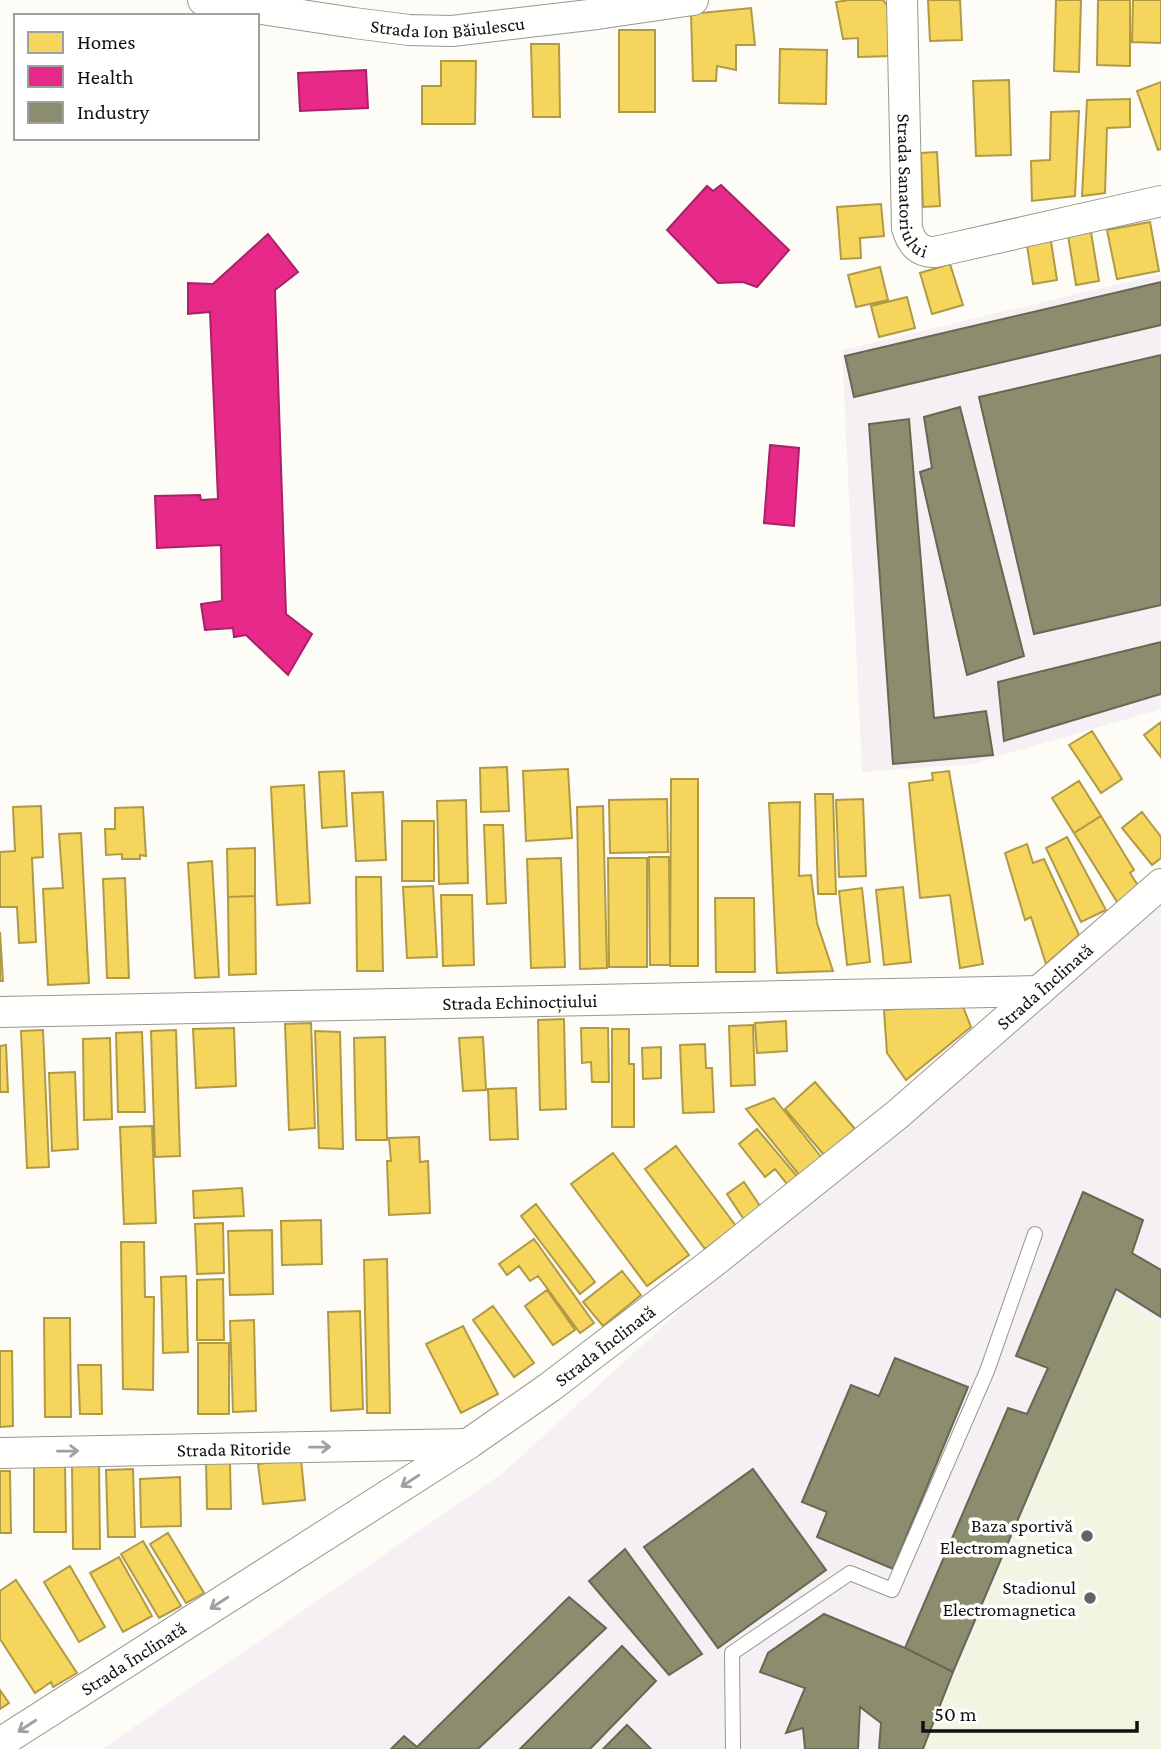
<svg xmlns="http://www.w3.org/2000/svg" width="1161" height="1749" font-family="'Crimson Pro',serif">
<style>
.industrial{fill:#f5f0f3}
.pitch{fill:#f0f6e1}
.homes{fill:#f6d55c;stroke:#b19a46;stroke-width:2}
.health{fill:#e7298a;stroke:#a72266;stroke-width:2}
.industry{fill:#8c8c6e;stroke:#676752;stroke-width:2}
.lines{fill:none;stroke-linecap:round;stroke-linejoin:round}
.service-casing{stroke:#979795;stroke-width:16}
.minor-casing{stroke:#979795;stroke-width:32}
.service{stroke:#fffffe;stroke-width:14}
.minor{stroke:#fffffe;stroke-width:30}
.oneway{stroke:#a0a09f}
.poi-dot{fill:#646362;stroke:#fff;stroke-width:2.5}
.labels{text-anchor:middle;stroke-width:7;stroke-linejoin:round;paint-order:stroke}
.street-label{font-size:19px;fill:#111;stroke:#fff}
.poi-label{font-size:19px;fill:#111;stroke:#fff;text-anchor:end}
</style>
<rect width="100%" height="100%" fill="#fdfcf7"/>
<path class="industrial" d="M1161,274V709L972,764L862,772L842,350Z
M1161,868V1324L1116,1296L923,1749H102L503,1473Z"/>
<path class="pitch" d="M1116,1296L1161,1324V1749H923Z"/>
<path class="homes" d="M849,0H883L892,12V56L858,57V38L843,39L836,2Z
M928,0H960L962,40L930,41Z
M1056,0H1081L1079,72L1054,71Z
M1098,0H1130V66L1097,65Z
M1133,0H1161V43L1132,42Z
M751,8L755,45H736V70L717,66L716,81H693L691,14Z
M619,30H655V112H619Z
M531,44H559L560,117H533Z
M780,49L827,50L826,104L779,103Z
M441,61H476L475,124H422V86H441Z
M1009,80L1011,155L976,156L973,81Z
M1161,82V149L1158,150L1137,91Z
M1130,99V127L1107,128L1105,193L1082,196L1087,100Z
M1079,111L1075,196L1032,201L1031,161L1050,160L1051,112Z
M937,152L940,206L923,207L921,153Z
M881,204L884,236L860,238L861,258L841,259L837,207Z
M1150,222L1159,271L1117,279L1107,230Z
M1090,226L1099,281L1076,285L1067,229Z
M1050,235L1057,280L1033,284L1026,239Z
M950,264L963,305L932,314L920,273Z
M880,267L888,300L856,307L848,275Z
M907,297L915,328L879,337L871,306Z
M1161,722V757L1144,735Z
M1092,731L1122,779L1101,793L1069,745Z
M507,767L509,811L481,812L480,768Z
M568,769L572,838L526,841L523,771Z
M344,771L347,826L322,828L319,772Z
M949,771L983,964L960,968L950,895L920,898L909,783L933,780L932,773Z
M671,779H698V966H670Z
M1079,781L1101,816L1074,833L1052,798Z
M304,785L310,903L277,905L271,787Z
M383,792L386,860L356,861L352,793Z
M815,794H833L836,894H818Z
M667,799L668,852L610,853L609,800Z
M863,799L866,876L839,877L836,800Z
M466,800L468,883L439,884L437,801Z
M800,802L799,876L811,875L817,923L833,971L777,973L769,803Z
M41,806L43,857L32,858L36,942L19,943L17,907H0V852L15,851L13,807Z
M603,806L607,968L580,969L577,807Z
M143,807L146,856L140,855V859H122V854L106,855L105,829H115V808Z
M1142,812L1161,837V858L1152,865L1122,828Z
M1101,816L1134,870L1130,873L1139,887L1119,905L1074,833Z
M402,821H434V881H402Z
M484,825H503L506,903L487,904Z
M81,833L89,983L48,985L43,889L63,888L59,834Z
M1067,837L1106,910L1081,922L1046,848Z
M1027,844L1033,863L1044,859L1079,935L1046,964L1031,917L1025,920L1005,853Z
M255,848V896L228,897L227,849Z
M649,857H669L670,965H650Z
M561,858L565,967L531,968L527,859Z
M608,858H647V967H609Z
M212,861L219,977L195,978L188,863Z
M356,877H381L383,971H357Z
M125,878L129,978H107L103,879Z
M433,886L437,957L407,958L403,887Z
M903,887L911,962L884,965L876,890Z
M862,888L870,962L847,965L839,891Z
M441,895H472L474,965L443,966Z
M255,896L256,974L229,975L228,897Z
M715,898H754L755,972H716Z
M0,932L3,981H0Z
M962,1004L971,1027L906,1080L887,1053L884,1010Z
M564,1019L566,1109L540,1110L538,1020Z
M786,1021L787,1051L757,1053L755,1023Z
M311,1023L315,1128L289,1130L285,1024Z
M753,1025L755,1085L731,1086L729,1026Z
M234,1028L236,1086L196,1088L193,1029Z
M581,1028H608L609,1082H592L591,1062L582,1063Z
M612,1029H629V1064H634V1127H612Z
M43,1030L49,1167L27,1168L21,1031Z
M176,1030L180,1156L155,1157L151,1031Z
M315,1031L340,1032L343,1149L319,1148Z
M142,1032L145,1112H118L116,1033Z
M385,1037L387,1140H356L354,1038Z
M483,1037L486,1090L463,1091L459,1038Z
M110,1038L112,1119L84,1120L83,1039Z
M705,1044L706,1068H712L714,1112L683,1113L680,1045Z
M6,1045L8,1092H0V1046Z
M661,1047V1078L643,1079L642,1048Z
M75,1072L78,1149L52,1151L49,1073Z
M815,1082L855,1129L824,1155L785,1109Z
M516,1088L518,1139L490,1140L488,1089Z
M774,1098L826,1163L804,1181L746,1109Z
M152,1126L156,1223L124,1224L120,1127Z
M757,1129L801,1181L791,1189L775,1169L765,1177L739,1144Z
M419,1137L420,1162L428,1161L430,1213L389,1215L387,1161H391L389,1138Z
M676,1146L736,1226L705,1249L645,1169Z
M613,1153L689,1255L647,1286L571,1184Z
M744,1182L762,1209L745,1221L727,1194Z
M242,1188L244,1216L194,1218L193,1191Z
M536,1204L595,1282L580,1294L521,1216Z
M321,1220L322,1264L282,1265L281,1221Z
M223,1223L224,1273L197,1274L195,1224Z
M272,1230L273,1294L230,1295L228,1231Z
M534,1239L594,1323L580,1333L538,1276L530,1281L519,1266L507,1275L499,1264Z
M121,1242H144L145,1297H154L153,1390L123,1389Z
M387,1259L390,1413H367L364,1260Z
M622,1271L641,1295L603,1326L583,1302Z
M186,1276L188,1352L163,1353L161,1277Z
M223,1279L224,1340H197V1280Z
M547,1290L575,1330L553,1345L525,1306Z
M493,1306L534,1363L514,1377L473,1320Z
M360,1311L363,1409L331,1411L328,1312Z
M44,1318H70L71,1417H45Z
M254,1320L256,1411L233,1412L230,1321Z
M463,1326L498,1394L461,1413L426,1344Z
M198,1343H229V1414H198Z
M0,1351H12L13,1426L0,1427Z
M78,1365H101L102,1414H80Z
M301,1459L305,1500L263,1504L258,1464Z
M206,1462H230L231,1509H207Z
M34,1463H65L66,1532H34Z
M72,1463H99L100,1549H73Z
M133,1469L135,1537H108L106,1470Z
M0,1471H10L11,1533H0Z
M180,1477L181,1526L141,1527L140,1479Z
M168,1533L204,1593L186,1603L150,1544Z
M143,1541L181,1606L159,1618L121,1554Z
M119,1557L152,1616L123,1632L90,1573Z
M70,1566L105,1627L79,1642L44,1582Z
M16,1580L77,1673L53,1687L51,1682L35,1693L0,1639V1591Z
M0,1690L9,1703L0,1709Z"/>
<path class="health" d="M366,70L368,108L300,111L298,73Z
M721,185L789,250L757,287L743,282L718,283L667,230L707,186L713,191Z
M268,234L298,272L275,290L286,614L312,634L288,675L246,635L234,637L233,628L205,630L201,604L222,601L221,545L157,548L155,496L200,495L201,500L218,499L210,312L188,314V283L213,284Z
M770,445L799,448L794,526L764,523Z"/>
<path class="industry" d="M1161,282V325L854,397L845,356Z
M1161,355V605L1034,634L979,397Z
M960,407L1024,656L967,675L920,472L932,468L924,417Z
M909,419L934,718L986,711L993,755L893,764L869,424Z
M1161,642V694L1004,741L998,682Z
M1083,1192L1143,1220L1132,1253L1161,1270V1317L1116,1289L953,1672L905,1648L1008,1408L1027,1414L1048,1368L1016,1356Z
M895,1358L968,1387L893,1569L817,1537L827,1512L802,1502L851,1385L879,1396Z
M753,1469L826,1570L718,1648L644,1547Z
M625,1549L702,1654L669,1675L589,1581Z
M569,1597L606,1628L478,1749H391L404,1736L417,1747Z
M824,1614L905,1648L953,1672L923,1749H879L881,1723L860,1707L858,1749H805L803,1728L786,1733L805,1688L760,1672L768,1653Z
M622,1646L656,1681L590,1749H520Z
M627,1725L651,1749H603Z"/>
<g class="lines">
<g class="service-casing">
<path id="service" d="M733,1749L732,1653L850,1573L892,1590L987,1371L1035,1234"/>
</g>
<g class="minor-casing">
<g id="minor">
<path id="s1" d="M203,0L354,23L409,30L452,31L597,14L693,0"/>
<path id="s2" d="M902,0L907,228C911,243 918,252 935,252L1161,201"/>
<path id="s3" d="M0,1012L1039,991"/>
<path id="s4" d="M0,1453L468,1444"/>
<path id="s5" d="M0,1743L468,1444L550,1387L716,1260L898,1114L1161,884"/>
</g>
</g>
<use href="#service" class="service"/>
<use href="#minor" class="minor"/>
</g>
<defs><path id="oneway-shaft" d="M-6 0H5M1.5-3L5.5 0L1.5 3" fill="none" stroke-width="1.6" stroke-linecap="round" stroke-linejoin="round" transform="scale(1.75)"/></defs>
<g class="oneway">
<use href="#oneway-shaft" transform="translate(320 1447) rotate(-1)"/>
<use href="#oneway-shaft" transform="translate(68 1451) rotate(-1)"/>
<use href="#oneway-shaft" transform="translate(410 1481) rotate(147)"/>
<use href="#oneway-shaft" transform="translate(219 1603) rotate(147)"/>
<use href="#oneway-shaft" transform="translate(27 1726) rotate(147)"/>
</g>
<g class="poi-dot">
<circle cx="1087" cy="1536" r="7"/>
<circle cx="1090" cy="1598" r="7"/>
</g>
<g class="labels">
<g class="street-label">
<text dy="7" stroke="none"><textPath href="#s1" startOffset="247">Strada Ion Băiulescu</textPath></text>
<text dy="7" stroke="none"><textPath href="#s2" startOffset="187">Strada Sanatoriului</textPath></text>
<text dy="7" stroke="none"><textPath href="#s5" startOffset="1292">Strada Înclinată</textPath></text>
<text dy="7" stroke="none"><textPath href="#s3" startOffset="520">Strada Echinocțiului</textPath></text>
<text dy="7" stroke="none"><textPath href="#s5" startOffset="724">Strada Înclinată</textPath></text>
<text dy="7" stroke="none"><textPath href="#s4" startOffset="234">Strada Ritoride</textPath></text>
<text dy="7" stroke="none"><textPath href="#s5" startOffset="158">Strada Înclinată</textPath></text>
</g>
<g class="poi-label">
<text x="1073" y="1532">Baza sportivă<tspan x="1073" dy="22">Electromagnetica</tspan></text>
<text x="1076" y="1594">Stadionul<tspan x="1076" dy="22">Electromagnetica</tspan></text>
</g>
</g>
<rect x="14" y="14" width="245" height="126" fill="#ffffff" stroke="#a0a0a0" stroke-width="2"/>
<rect x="28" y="32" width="35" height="21" fill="#f6d55c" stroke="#a0a0a0" stroke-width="2"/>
<text x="77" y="49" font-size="21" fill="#111111">Homes</text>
<rect x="28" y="66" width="35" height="21" fill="#e7298a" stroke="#a0a0a0" stroke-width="2"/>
<text x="77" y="84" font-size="21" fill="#111111">Health</text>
<rect x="28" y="102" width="35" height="21" fill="#8c8c6e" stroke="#a0a0a0" stroke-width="2"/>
<text x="77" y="119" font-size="21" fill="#111111">Industry</text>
<path d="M923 1721v10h214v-10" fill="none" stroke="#111111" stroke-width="3.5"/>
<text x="934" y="1721" font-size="21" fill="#111111" stroke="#ffffff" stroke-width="5" paint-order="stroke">50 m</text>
</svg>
